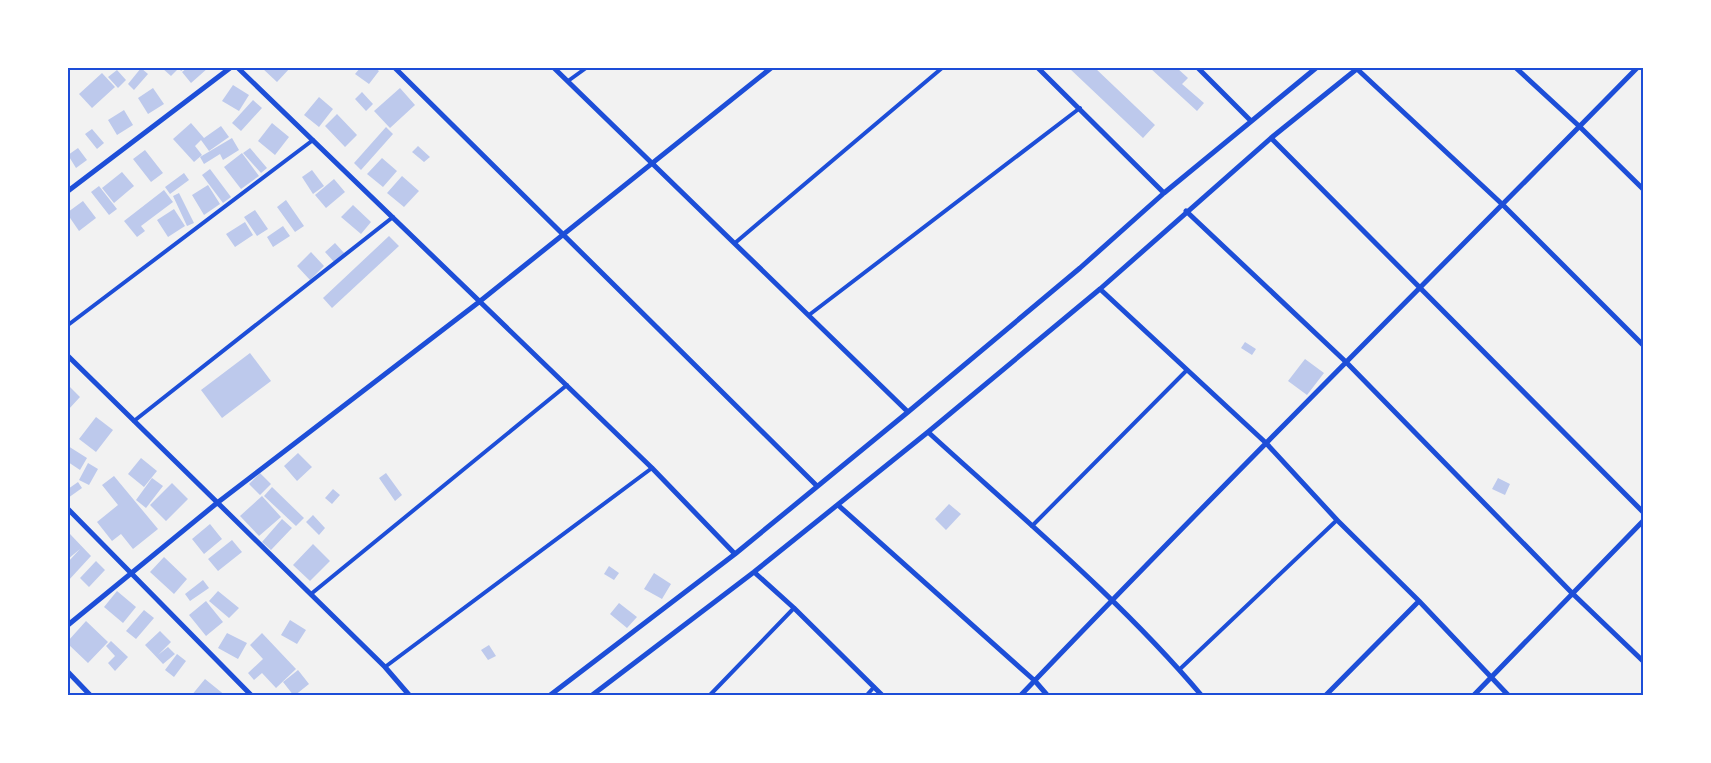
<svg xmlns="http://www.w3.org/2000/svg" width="1711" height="763" font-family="'Zilla Slab',serif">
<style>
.building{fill:#bdc9ec}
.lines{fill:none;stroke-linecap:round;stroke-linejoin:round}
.service{stroke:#1d4ed8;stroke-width:4}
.minor{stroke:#1d4ed8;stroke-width:5}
.neatline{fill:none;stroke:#1d4ed8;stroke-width:2}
</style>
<rect width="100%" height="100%" fill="#f2f2f2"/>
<path class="building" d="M141,68L148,74L134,90L128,84Z
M162,68H185L181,71L179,68L171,76Z
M187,68H208L191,83L182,72Z
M262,68H290L277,82Z
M360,68H375L379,71L369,84L355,74Z
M1069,68H1095L1155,125L1143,138Z
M1150,68H1177L1188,78L1182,84L1204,103L1197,111Z
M117,70L126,80L118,88L108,77Z
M102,73L115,87L92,108L79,94Z
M233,85L249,95L239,111L222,101Z
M153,88L164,104L148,114L138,98Z
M400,88L415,105L390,128L374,111Z
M362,92L373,104L366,111L355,99Z
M319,97L333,109L319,127L304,115Z
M253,100L262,108L241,131L232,123Z
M124,110L133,125L117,135L108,120Z
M337,114L357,135L345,147L325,126Z
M191,123L204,138L221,126L229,137L209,151L201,140L195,146L202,155L194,162L173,139Z
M272,123L289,137L275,155L258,141Z
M386,127L393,134L361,170L354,163Z
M92,129L104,143L97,149L85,134Z
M232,138L239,150L223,160L220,154L204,164L200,157Z
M418,146L430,157L424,162L412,152Z
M78,148L87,160L76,168L68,155Z
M250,148L267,168L261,173L243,153Z
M145,150L163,173L151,182L133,159Z
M242,153L259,176L241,189L224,167Z
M382,158L397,171L383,187L367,174Z
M210,169L231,197L223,203L202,175Z
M312,170L324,186L313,194L302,177Z
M122,172L134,186L114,203L102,188Z
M184,173L189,180L170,194L165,187Z
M402,176L419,191L404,207L387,193Z
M334,179L345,192L326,208L315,195Z
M208,185L220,204L204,215L192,195Z
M99,186L117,209L109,215L91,192Z
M164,190L173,202L141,226L145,231L137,237L124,221Z
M179,193L194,223L187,226L173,196Z
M286,200L304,226L295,232L277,207Z
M83,201L96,218L79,231L68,215V212Z
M353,205L371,222L361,234L341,217Z
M174,209L185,226L168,237L157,220Z
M255,210L268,229L257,236L244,217Z
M245,222L253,235L235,247L226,234Z
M283,226L290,236L273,247L267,237Z
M389,236L399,246L332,308L323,298Z
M335,243L345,254L335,263L325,252Z
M311,252L324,266L310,280L297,266Z
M1245,342L1256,349L1252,355L1241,348Z
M250,353L271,381L222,418L201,390Z
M1305,359L1324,373L1307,395L1288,381Z
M68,385L80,397L68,410Z
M96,417L113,430L96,452L79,439Z
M68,446L87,458L80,470L68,462Z
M298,453L312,467L297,481L284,466Z
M141,458L157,471L144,487L128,474Z
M88,463L98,469L89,485L79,480Z
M260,473L271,484L260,495L249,484Z
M386,473L402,495L395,501L379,478Z
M114,476L158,529L133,549L121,534L112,541L97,522L118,505L102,485Z
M152,478L163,486L146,508L136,500Z
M1498,478L1510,484L1505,495L1492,489Z
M78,482L82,488L68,498V489Z
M172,483L188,499L166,521L150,505Z
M272,487L304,518L296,526L264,496Z
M333,489L340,495L332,504L325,498Z
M262,496L281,517L259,536L240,516Z
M949,504L961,514L946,530L935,519Z
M313,515L325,528L319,535L306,522Z
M282,519L292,528L271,550L262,542Z
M210,524L222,539L204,554L192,539Z
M70,534L91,556L68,581V562L80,549L68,559V536Z
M232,540L242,552L218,571L208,559Z
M313,544L330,561L310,581L293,565Z
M164,557L187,579L174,594L150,572Z
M96,561L105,570L89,587L80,578Z
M609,566L619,573L614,580L604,574Z
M654,573L671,584L662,599L644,589Z
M203,580L209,588L190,601L185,594Z
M117,591L136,607L123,623L104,607Z
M218,591L239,608L229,618L209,601Z
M206,601L223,622L206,636L189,615Z
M619,603L637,617L627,628L610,614Z
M144,610L154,618L136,639L126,631Z
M290,620L306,630L297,644L281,635Z
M86,621L108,642L88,663L68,644V641Z
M160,631L171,642L158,655L168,647L175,654L163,664L145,645Z
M227,633L247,643L238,659L218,648Z
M262,633L296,669L276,688L262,673L254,680L248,673L263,659L250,645Z
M111,641L128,657L115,671L108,663L115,656L106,646Z
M489,645L496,656L488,660L481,650Z
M177,654L186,661L174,677L165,670Z
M298,670L309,684L294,696L283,682Z
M205,679L226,696H191Z"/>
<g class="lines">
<path class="service" d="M568,81L586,68
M735,243L942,68
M809,315L1080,108
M68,325L313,140
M134,421L393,217
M1032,526L1187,370
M311,594L567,385
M385,667L652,468
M1180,669L1337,520
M709,696L794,608
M866,696L874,687"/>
<path class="minor" d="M238,68L652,468L735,554
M395,68L817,486
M554,68L908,412
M1038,68L1164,193
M1198,68L1251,121
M1356,68L1503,205L1644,346
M1516,68L1579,126L1644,190
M1271,138L1644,513
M68,191L230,68
M1186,211L1346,362L1572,593L1644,662
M1100,289L1266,443L1337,520L1419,601L1509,696
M68,356L385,667L410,696
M928,432C1021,517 1120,599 1202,696
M838,505L1035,681L1048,696
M68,509L252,696
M754,572L794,608L883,696
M68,625L217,503L479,302L771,68
M68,672L91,696
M549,696L735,554L908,412L1080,268L1164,193L1316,68
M591,696L754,572L928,432L1100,289L1271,138L1358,68
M1020,696C1223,483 1432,277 1637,68
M1325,696L1419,601
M1473,696L1644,520"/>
</g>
<rect width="1711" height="763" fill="none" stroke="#ffffff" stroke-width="138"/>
<rect x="69" y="69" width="1573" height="625" class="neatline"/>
</svg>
